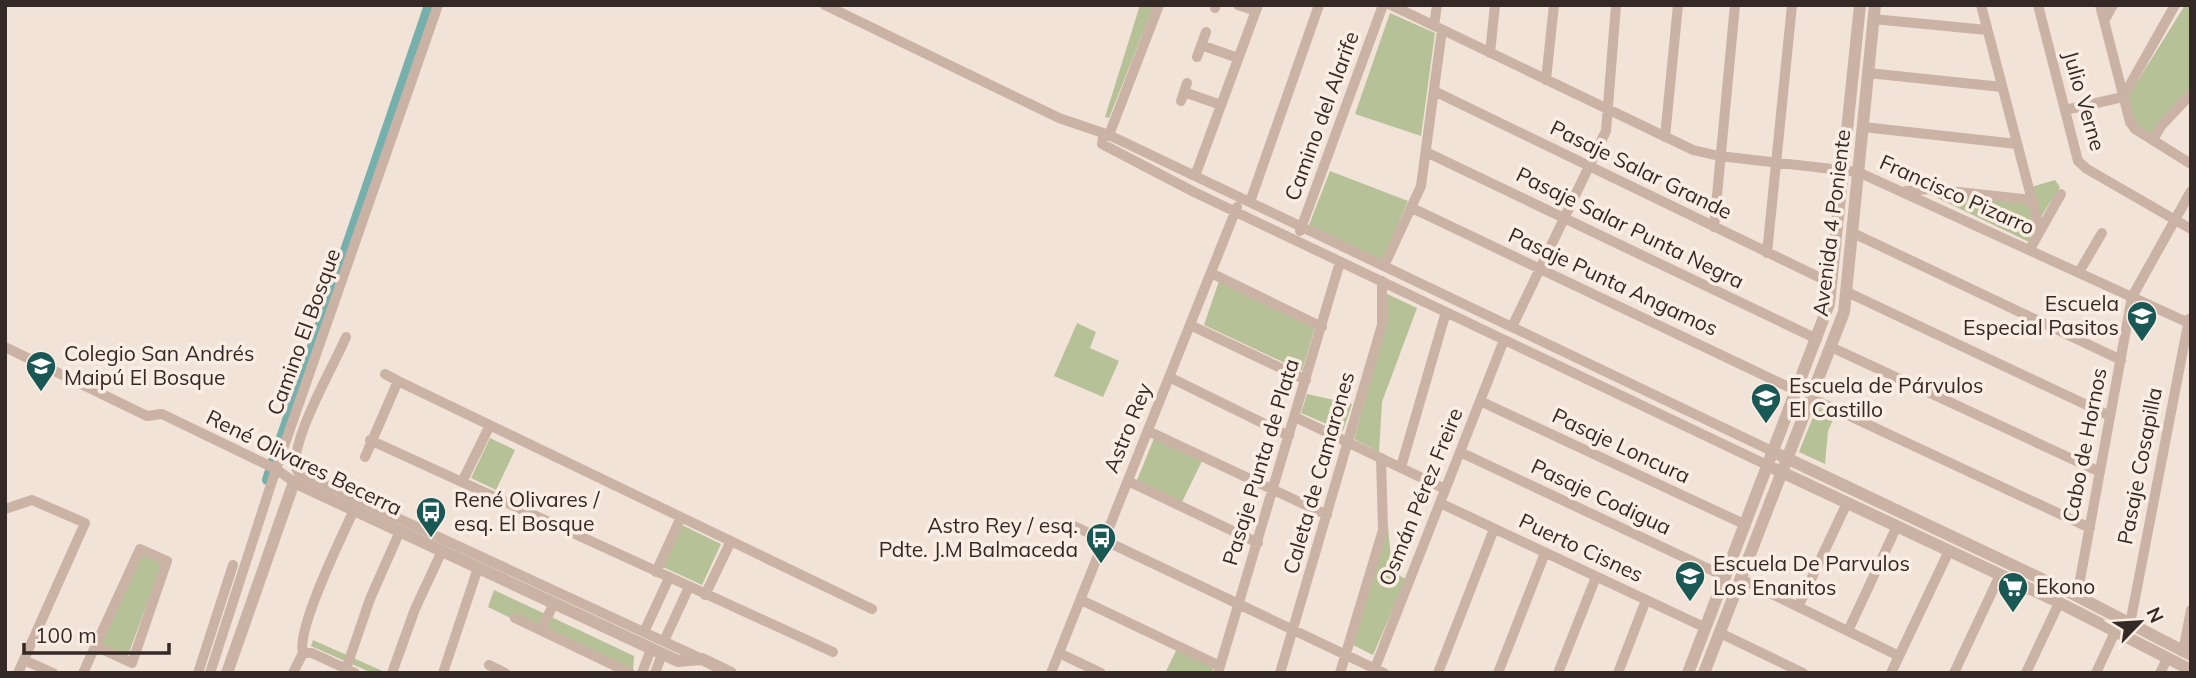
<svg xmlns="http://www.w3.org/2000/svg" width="2196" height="678" font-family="Mulish,sans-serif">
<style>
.green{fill:#b7c198}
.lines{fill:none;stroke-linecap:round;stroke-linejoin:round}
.canal{stroke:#76b0ad;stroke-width:10}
.minor{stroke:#cab2a4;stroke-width:10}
.tertiary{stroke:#cab2a4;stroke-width:12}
.labels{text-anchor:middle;stroke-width:7;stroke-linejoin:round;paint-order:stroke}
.street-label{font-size:21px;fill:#352926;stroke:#faeee4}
.poi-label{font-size:21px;fill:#352926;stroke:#faeee4;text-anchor:start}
</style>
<rect width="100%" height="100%" fill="#f2e3d8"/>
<path class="green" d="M1140,5H1154L1109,118L1105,117Z
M2185,5H2191V87L2158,122L2151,136L2136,126L2126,100Z
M1390,13L1435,33L1421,136L1355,114Z
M1330,171L1408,201L1382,261L1309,225Z
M2055,180L2060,187L2041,217L2031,187Z
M1925,192L2029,204L2034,227L2029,242Z
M1219,281L1315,328L1302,371L1204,325Z
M1383,292L1417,308L1382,402L1379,452L1354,439L1385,329Z
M1077,323L1096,332L1090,348L1119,361L1103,397L1054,376Z
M1307,394L1352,404L1343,431L1301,413Z
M1817,407L1835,415L1828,431L1825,464L1799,452Z
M1155,436L1203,459L1182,502L1137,480Z
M490,438L515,450L496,490L471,478Z
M682,525L721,544L702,585L663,567Z
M1388,526L1392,572L1406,579L1373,655L1353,645Z
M142,555L162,564L127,658L100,645Z
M494,590L634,656L633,673H622L488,607Z
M313,640L387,673H372L311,646Z
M1177,649L1214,665L1212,673H1165Z"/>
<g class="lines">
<path class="canal" d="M273,461L429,5
M267,480L269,473"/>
<path class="minor" d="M825,5L1059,118L1109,135L1774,452
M1159,5L1109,135L1103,138L1102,144L1194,192L1769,466
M1238,5L1256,11
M1391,5L1693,150L1719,156L1858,172L2191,324
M1981,5L2040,231
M2038,5L2078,161L2087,169L2191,229
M2100,5L2130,122L2135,129L2191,164
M1215,8L1216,5
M1873,19L1987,30
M2104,21L2113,5
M1434,26L1437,5
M1201,45L1238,58
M1490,53L1495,5
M1197,57L1206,32
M1868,73L2002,87
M1546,80L1554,5
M1434,91L1831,283
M1184,92L1221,105
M1181,101L1187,83
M2065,110L2123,97L2175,5
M1863,127L2017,144
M1665,137L1678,5
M2153,140L2161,126L2191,94
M1426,152L1817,339
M1195,176L1258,5
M1906,191L1930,189L2032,200
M1250,202L1319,5
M1412,208L1797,391
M1714,227L1735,5
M1300,231L1383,5
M1853,233L2121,360
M2030,249L2061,194
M1767,253L1792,5
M1384,266L1421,186L1442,30
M2079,272L2102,233
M1211,273L1322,327
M1847,292L2110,416
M1190,325L1306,380
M1512,327L1606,131L1616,5
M346,337C336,362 284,450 298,472L702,659
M5,347L147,416L162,414L276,469L294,482
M1831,347L2100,472
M1169,377L1289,436
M398,381L872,609
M1811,398L2090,528
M1480,401L1746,525
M1295,417L1445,489
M1148,431L1327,515
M370,440L833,652
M1460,452L1726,577
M365,457L398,381L385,374
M1401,467L1446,312
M1128,481L1258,543
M462,482L490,425
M1440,503L1706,628
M5,509L32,500L85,523L18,673
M1074,526L1384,673
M656,572L681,517
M1741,579L1899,656
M705,595L731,541
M2077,596L2132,297L2191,191
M1081,600L1220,666
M1798,607L1847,503
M515,618L630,673
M2130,624L2189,319
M541,630L554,603
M1848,631L1897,526
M644,632L669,578
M1720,633L1803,673
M664,641L689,587
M2183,652L2191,610
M303,653C296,629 342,536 354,510
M303,653H312L355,673
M1059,653L1101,673
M24,660L53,673
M489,665L505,673
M1375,668L1504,340
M346,669L370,599L400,531
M83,673L140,549L167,561L132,663L95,646
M198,673L233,565
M210,673L276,469L438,5
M293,673L303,653
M392,673L415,609L442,551
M443,673L478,568
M642,673L651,649
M655,673L662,654
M1051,673L1237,207
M1218,673L1340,262
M1280,673L1382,325V281
M1340,673L1383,530L1381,458
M1438,673L1494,529
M1498,673L1545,553
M1558,673L1596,577
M1618,673L1646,600
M1891,673L1949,551
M1954,673L2000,575
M2026,673L2059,603
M2096,673L2115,632
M2160,673L2167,659"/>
<path class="tertiary" d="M1780,455L2069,592L2191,655
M1775,469L2052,599L2191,670
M227,673L294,482L678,661L702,659L731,673
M1688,673L1829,304L1860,5
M1704,673L1844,312L1875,5"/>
</g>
<defs>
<g id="school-pin" transform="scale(1.575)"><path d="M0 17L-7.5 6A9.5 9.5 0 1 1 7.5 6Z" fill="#1a5856" stroke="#faeee4"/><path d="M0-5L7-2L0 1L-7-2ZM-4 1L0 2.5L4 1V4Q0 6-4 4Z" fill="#fff"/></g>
<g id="bus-pin" transform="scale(1.575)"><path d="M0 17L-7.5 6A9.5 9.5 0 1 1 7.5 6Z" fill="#1a5856" stroke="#faeee4"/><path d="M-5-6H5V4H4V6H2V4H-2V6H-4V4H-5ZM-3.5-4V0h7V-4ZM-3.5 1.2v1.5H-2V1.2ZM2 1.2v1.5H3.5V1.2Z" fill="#fff"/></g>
<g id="supermarket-pin" transform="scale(1.575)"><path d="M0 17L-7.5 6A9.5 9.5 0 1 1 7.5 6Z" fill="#1a5856" stroke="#faeee4"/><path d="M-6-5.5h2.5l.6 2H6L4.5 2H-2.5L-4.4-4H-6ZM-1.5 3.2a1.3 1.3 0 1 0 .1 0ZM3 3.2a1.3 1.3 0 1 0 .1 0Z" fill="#fff"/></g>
</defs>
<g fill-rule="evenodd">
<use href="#school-pin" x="2142" y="316"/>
<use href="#school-pin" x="41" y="366"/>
<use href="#school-pin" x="1766" y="398"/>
<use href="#bus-pin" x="431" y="512"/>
<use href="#bus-pin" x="1101" y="538"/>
<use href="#school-pin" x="1690" y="576"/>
<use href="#supermarket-pin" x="2013" y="587"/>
</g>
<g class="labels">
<g class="street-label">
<text transform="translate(2084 101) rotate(74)" y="7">Julio Verne</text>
<text transform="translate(1322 116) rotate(-70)" y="7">Camino del Alarife</text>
<text transform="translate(1641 170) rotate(26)" y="7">Pasaje Salar Grande</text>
<text transform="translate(1957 195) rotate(24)" y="7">Francisco Pizarro</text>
<text transform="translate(1832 223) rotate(-83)" y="7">Avenida 4 Poniente</text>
<text transform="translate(1630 228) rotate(26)" y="7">Pasaje Salar Punta Negra</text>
<text transform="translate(1613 282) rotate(25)" y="7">Pasaje Punta Angamos</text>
<text transform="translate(304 332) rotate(-70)" y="7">Camino El Bosque</text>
<text transform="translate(1128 428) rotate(-68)" y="7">Astro Rey</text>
<text transform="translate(2085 445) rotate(-79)" y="7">Cabo de Hornos</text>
<text transform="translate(1621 446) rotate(25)" y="7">Pasaje Loncura</text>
<text transform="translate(1261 462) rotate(-73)" y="7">Pasaje Punta de Plata</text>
<text transform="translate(304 463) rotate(26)" y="7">René Olivares Becerra</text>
<text transform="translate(2140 466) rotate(-79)" y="7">Pasaje Cosapilla</text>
<text transform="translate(1319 473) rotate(-74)" y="7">Caleta de Camarones</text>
<text transform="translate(1421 497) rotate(-68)" y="7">Osmán Pérez Freire</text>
<text transform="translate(1601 497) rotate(25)" y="7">Pasaje Codigua</text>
<text transform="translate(1581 548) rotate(25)" y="7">Puerto Cisnes</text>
</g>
<g class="poi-label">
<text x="2119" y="311" text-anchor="end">Escuela<tspan x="2119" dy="24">Especial Pasitos</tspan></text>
<text x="64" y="361">Colegio San Andrés<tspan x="64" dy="24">Maipú El Bosque</tspan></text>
<text x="1789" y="393">Escuela de Párvulos<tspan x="1789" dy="24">El Castillo</tspan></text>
<text x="454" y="507">René Olivares /<tspan x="454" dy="24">esq. El Bosque</tspan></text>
<text x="1078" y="533" text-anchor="end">Astro Rey / esq.<tspan x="1078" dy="24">Pdte. J.M Balmaceda</tspan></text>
<text x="1713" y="571">Escuela De Parvulos<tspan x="1713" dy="24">Los Enanitos</tspan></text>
<text x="2036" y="594">Ekono</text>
</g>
</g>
<rect width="2196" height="678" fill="none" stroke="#352926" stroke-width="14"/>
<g transform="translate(2140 622) rotate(65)" stroke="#faeee4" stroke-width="5" paint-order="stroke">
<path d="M0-5L12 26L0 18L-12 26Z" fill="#352926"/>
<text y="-10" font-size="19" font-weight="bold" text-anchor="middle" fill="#352926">N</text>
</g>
<path d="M24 643v10h145v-10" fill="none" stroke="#352926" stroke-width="3.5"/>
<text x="35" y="643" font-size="21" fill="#352926" stroke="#faeee4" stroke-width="5" paint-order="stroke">100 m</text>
</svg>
